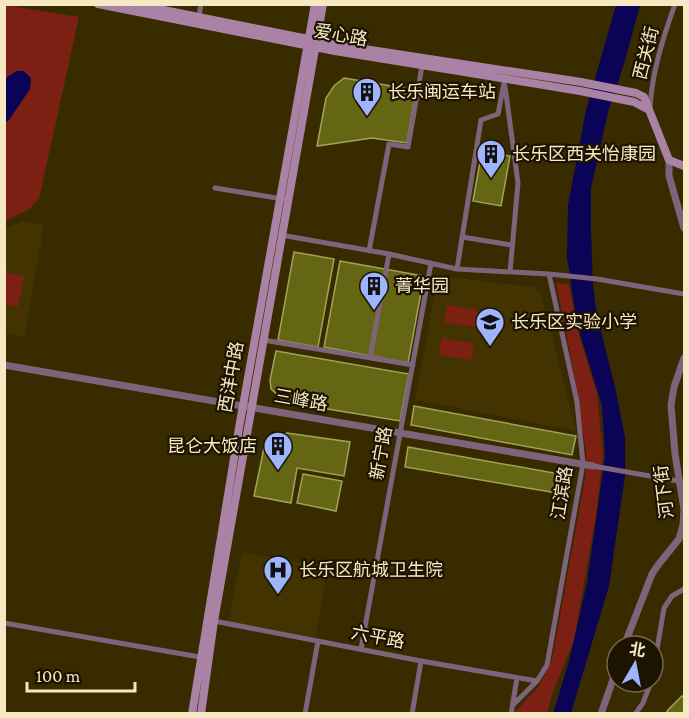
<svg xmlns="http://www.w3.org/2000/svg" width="689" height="718" font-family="'Crimson Pro','Noto Sans SC',serif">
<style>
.built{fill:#423301}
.green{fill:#7c2014}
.water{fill:#0b0356}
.building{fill:#646613;stroke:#a1a457;stroke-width:1.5}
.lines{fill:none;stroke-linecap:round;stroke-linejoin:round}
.minor{stroke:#7d647a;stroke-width:5}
.tertiary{stroke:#7d647a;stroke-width:7}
.secondary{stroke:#aa82a5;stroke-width:8}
.labels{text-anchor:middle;stroke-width:4.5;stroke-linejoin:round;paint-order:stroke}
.street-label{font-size:18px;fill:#f5e8c3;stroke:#1c1400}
.poi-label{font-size:18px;fill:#f5e8c3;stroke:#1c1400;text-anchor:start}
</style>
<rect width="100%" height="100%" fill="#382b00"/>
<path class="built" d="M23,221L44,225L25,337L5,334L4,229Z
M438,276L534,287L542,296L576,431L415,400Z
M242,552L328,568L315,638L228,622Z"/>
<path class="green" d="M5,5L79,17L39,199L28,210L5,221Z
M4,269H7V273L24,276L18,307L5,304Z
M556,283L569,284L576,325L597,393L603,455L596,515L574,640L553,692L547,713L515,714L516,711L539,686L552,660L586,473V451L573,368Z
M447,305L478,310L476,327L444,322Z
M442,338L474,343L471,360L439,355Z"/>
<path class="water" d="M616,5H640L624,64L608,112L591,188V232L593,286L597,316L615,387L625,438V476L609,586L571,713L553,714L569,661L587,583L605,456L602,406L577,324L567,257L568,205L586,110Z
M17,71H24L31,78L30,89L9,120L5,123V81L7,77Z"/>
<path class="building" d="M344,78L416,90L407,143L372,138L317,146L326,98L334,86Z
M482,151L510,156L501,206L473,201Z
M294,252L334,259L318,347L278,340Z
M340,261L424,276L408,363L324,347Z
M276,351L409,374L400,421L285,402L271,389L270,380Z
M414,406L576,436L572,455L411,425Z
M287,433L350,442L344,476L297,468L291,503L254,496L264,448L273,440Z
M408,447L571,476L568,495L405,467Z
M303,474L342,481L336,511L297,503Z
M682,696L684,697V714H669L667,711Z"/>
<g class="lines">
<path class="minor" d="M199,17L201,4
M505,86L518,183L510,272
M650,108C652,72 663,38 675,4
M215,188L283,199
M281,235L389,254L457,269L549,274L597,279L684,294
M462,237L512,245
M369,251L389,144L408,147L422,66
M457,269L481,120L498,114L505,78
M263,340L413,365
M370,358L389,254
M593,466L684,482
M214,621L421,661L537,681
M4,623L200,657
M361,649L431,263
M653,673L664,608L672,596L684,589
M513,705L537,681L547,665L583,464L577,402L549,274
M305,714L318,641
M412,714L421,661
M511,714L517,678
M635,714L643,703L651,682"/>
<path class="tertiary" d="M669,160V176L684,228
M4,365L593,466
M624,646L652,574L658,565L679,539L683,525L684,509L675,454L671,405L674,387L684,358
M601,714L617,668"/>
<path class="secondary" d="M98,4L335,51L580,91L634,102L649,110
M134,4L338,45L581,82L636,93L644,97L669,160L684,166
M192,714L239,428L315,4
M201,714L214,621L323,4"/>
</g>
<defs>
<g id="building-pin" transform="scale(1.5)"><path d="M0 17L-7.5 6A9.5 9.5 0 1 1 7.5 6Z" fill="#9eb4fd" stroke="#1c1400"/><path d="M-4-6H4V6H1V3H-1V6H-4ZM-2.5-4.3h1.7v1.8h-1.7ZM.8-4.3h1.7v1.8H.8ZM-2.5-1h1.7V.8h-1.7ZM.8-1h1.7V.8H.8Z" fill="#111"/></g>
<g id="school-pin" transform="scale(1.5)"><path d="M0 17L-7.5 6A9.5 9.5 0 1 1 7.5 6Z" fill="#9eb4fd" stroke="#1c1400"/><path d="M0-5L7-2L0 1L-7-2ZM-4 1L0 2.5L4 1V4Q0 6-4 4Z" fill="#111"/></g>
<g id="hospital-pin" transform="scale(1.5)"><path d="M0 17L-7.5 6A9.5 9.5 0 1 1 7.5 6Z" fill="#9eb4fd" stroke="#1c1400"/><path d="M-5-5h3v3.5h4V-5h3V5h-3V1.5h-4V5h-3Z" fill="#111"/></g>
</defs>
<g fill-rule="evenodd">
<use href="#building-pin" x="367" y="92"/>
<use href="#building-pin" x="491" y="154"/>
<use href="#building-pin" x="374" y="286"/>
<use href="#school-pin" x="490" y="322"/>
<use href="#building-pin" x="278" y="446"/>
<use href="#hospital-pin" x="278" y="570"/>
</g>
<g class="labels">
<g class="street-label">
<text transform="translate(341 35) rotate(10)" y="6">爱心路</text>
<text transform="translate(646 53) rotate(-76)" y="6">西关街</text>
<text transform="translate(231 377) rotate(-80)" y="6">西洋中路</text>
<text transform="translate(301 400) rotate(10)" y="6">三峰路</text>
<text transform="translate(381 453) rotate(-80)" y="6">新宁路</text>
<text transform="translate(664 492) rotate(-97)" y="6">河下街</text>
<text transform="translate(562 493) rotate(-81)" y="6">江滨路</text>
<text transform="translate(378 637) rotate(11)" y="6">六平路</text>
</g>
<g class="poi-label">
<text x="388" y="98">长乐闽运车站</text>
<text x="512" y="160">长乐区西关怡康园</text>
<text x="395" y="292">菁华园</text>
<text x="511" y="328">长乐区实验小学</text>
<text x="257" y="452" text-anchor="end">昆仑大饭店</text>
<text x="299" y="576">长乐区航城卫生院</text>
</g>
</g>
<rect width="689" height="718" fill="none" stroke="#f5e8c3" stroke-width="12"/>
<g transform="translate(635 664) rotate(10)"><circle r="28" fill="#1c1400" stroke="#73694e" stroke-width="1.5"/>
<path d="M0-4.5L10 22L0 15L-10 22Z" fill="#9eb4fd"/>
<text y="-9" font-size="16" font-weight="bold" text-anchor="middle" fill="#f5e8c3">北</text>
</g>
<path d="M27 682v9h108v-9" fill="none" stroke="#f5e8c3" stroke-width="3"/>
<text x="36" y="682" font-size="18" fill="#f5e8c3" stroke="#1c1400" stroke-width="4.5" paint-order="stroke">100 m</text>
</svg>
